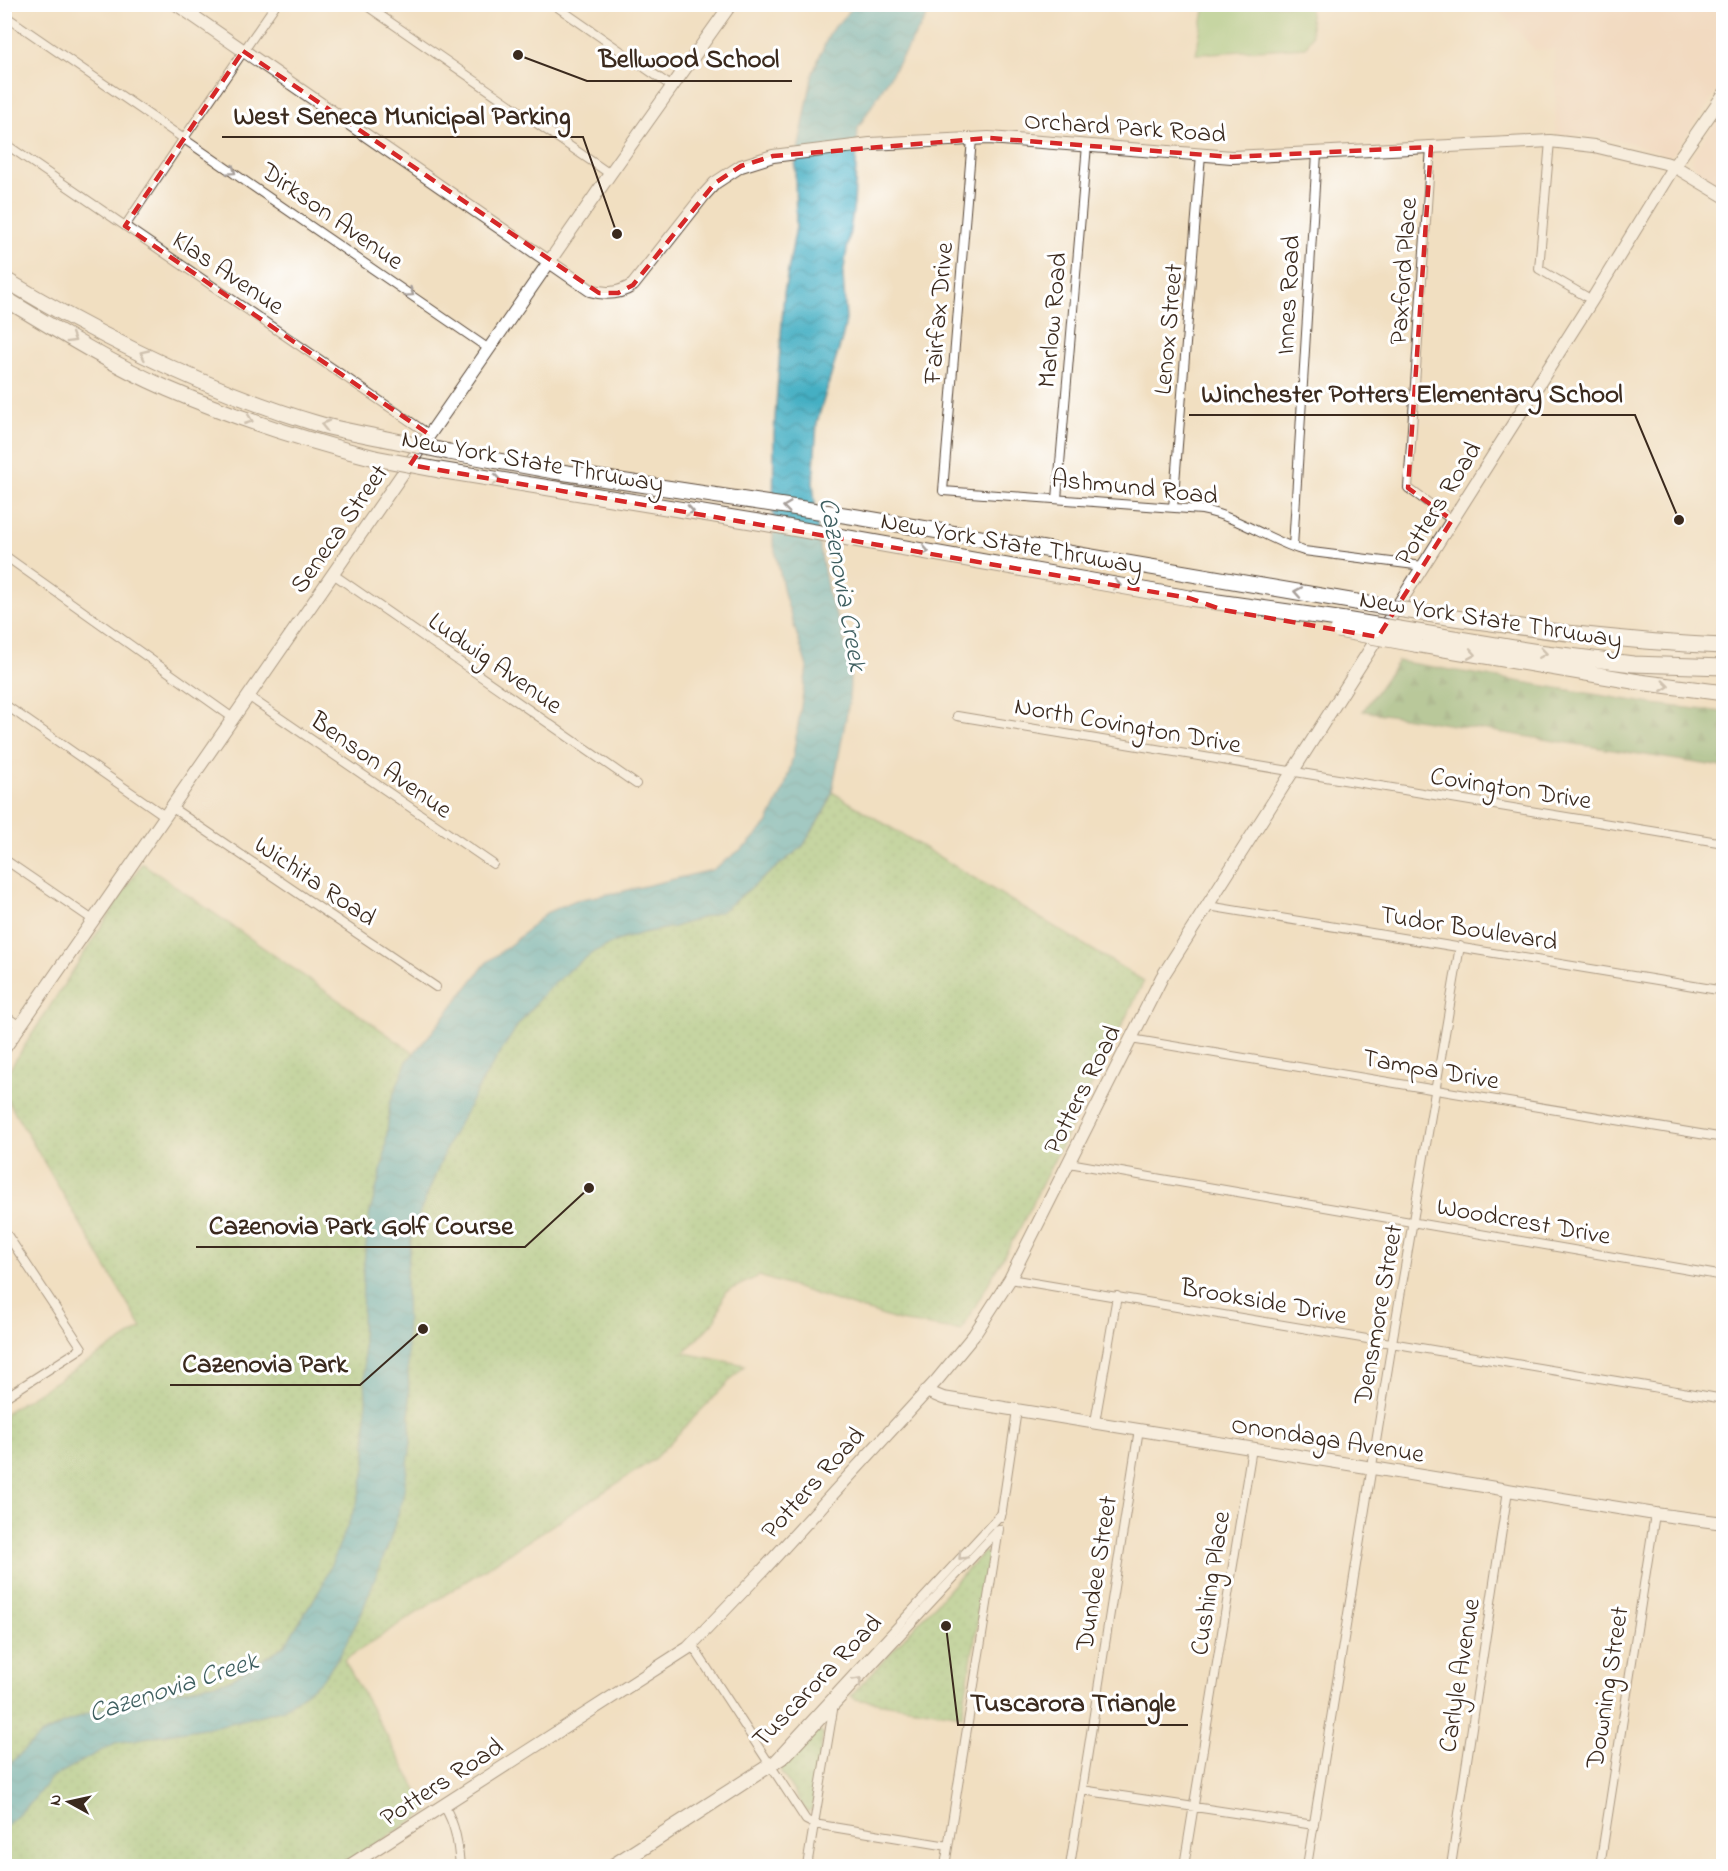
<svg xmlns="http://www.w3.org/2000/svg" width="1728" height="1871" font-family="'Indie Flower',sans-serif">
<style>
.built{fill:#f3d4bf}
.grass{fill:#92c97c;stroke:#667a4d;stroke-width:1.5}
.forest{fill:url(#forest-firs);stroke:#586c45;stroke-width:1.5}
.park{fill:url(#park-dots);stroke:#667a4d;stroke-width:1.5}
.water{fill:url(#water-waves);stroke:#406c70;stroke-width:1.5}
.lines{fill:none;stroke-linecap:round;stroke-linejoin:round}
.street-casing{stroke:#564536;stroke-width:10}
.secondary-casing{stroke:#564536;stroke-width:14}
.highway-casing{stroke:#564536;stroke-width:17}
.street{stroke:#fff;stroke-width:8}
.secondary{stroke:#fff;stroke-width:12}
.highway{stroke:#fff;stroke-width:15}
.highway-bridge-casing{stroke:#564536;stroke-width:17;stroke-linecap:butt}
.highway-bridge{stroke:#fff;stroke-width:15}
.oneway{stroke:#a79f9a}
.marked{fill:none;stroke:#d62828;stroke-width:4.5;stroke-dasharray:12 8;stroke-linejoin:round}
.labels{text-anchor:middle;stroke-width:6;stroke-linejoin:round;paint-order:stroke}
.street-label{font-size:26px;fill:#3b2a1e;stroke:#fff}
.water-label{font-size:27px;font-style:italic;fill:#3f5f60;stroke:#fff}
.leader{fill:none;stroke:#3b2a1e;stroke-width:2}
.callout-dot{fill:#3b2a1e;stroke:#fff;stroke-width:2}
.callout-label{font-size:27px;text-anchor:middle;font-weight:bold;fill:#3b2a1e;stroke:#fff;stroke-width:6;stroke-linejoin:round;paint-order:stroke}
</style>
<defs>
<pattern id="forest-firs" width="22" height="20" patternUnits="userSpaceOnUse" patternTransform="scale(1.5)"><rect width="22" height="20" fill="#75ad6c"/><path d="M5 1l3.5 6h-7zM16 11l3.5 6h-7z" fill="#618d58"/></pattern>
<pattern id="park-dots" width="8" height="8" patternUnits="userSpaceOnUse" patternTransform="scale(1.5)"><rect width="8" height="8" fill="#92c97c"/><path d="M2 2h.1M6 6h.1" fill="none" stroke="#78a365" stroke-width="1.8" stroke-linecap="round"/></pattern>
<pattern id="water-waves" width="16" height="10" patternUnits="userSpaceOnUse" patternTransform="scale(1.5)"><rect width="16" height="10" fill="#44afc3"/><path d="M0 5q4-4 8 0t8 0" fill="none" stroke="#3a8f9e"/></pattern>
</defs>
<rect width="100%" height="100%" fill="#fff"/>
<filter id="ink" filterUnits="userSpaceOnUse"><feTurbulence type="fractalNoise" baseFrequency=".0167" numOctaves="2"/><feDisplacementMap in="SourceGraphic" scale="12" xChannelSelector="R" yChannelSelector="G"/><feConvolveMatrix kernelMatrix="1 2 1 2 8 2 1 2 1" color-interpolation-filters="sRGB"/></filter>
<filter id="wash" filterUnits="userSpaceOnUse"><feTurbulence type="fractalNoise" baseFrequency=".008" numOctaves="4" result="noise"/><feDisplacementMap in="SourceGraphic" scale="24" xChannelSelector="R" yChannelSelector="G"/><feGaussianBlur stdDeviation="1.35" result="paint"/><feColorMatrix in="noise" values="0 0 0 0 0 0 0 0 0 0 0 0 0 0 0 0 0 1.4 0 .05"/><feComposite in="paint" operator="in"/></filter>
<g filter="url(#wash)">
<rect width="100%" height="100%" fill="#f1dfc1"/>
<path class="built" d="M1493,5H1723V83L1671,157L1631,143L1586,135H1556L1554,49L1535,50Z
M1723,112V190L1701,175L1695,170L1692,162L1693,155Z"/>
<path class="grass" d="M1205,5H1309L1312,36L1306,47L1196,54Z"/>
<path class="forest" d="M1398,661L1652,704L1723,712V767L1363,711Z"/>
<path class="park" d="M832,792L1144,981L1021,1226L961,1331L899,1321L759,1276L725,1292L716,1319L684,1353L745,1365L653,1460L344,1660L429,1811L341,1866H5V1413L142,1328L5,1096L4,1078L142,863L430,1064L598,940L722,911L803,846L827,806Z
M987,1552L989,1556L962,1715L855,1699L851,1696L982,1553Z
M818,1732H821L823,1735L812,1809L807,1812L780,1770Z"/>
<path class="water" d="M855,5H933L926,18L858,128L854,204L843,275L846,320L842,339L817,422L813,483L819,543L829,597L841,628L851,664L849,702L832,792L827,806L803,846L722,911L674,927L643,933L617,941L594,952L570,969L544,993L518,1025L483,1080L449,1142L412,1232L406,1276L407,1345L411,1443L403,1497L388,1546L361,1614L340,1655L322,1680L284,1709L227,1724L115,1743L51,1778L30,1804L5,1827V1768L42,1734L83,1715L117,1704L230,1680L284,1646L321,1588L357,1503L366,1466V1397L362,1327L363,1273L369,1216L384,1160L390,1103L407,1061L432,1032L486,963L515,941L546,913L576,900L624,891L712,870L747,845L767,824L785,786L793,756L807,667L785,597L773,541L774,433L784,293L796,227L795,166L813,72L830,32Z"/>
</g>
<g filter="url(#ink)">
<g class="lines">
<g class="street-casing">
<path id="street" d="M364,4L610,174
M553,4L671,86
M4,15L489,349
M972,139L943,491L1202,510C1239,517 1268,540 1304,551L1423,566
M1550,141L1539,269L1592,300
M4,143L430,435
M1431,147L1408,488L1452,520
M125,226L184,138L276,4
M1057,499L1087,145
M1173,508L1201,154
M1293,547L1317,153
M4,555L233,718
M333,574L636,784
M248,696L493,864
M4,704L165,816
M957,716L1724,843
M171,807L436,987
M4,859L93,920
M1208,906L1724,991
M4,1015L20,1026
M1131,1039L1724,1138
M1069,1163L1724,1276
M4,1230L82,1348L4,1398
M1010,1279L1724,1399
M1095,1422L1117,1296
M1001,1517L1017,1410
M692,1645L806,1820L814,1824L948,1846
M1082,1790L1314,1825
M444,1806C456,1825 458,1844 460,1866
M607,1866L775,1759L1002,1513
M621,1866L786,1758L999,1529
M807,1866L833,1710
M945,1866L999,1529
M1070,1866L1139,1429
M1184,1866L1252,1448
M1307,1866L1392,1343L1460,946
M1451,1866L1508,1490
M1600,1866L1655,1514"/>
</g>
<g class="secondary-casing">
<path id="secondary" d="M176,4L590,290C606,295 619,294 633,285L704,195L715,183L741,166L773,156L870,144L989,138L1232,157L1550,141L1594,146L1665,163L1674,166L1724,196
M4,1049L610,174L731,4
M926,1391L943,1398L1655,1514L1724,1523
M349,1866L688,1648L763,1570L937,1380L974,1335L1010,1279L1162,977L1592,300L1674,166L1724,94"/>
</g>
<g class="highway-casing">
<path id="highway" d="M4,279C102,338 206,390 315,423C337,430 360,433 382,438
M4,298C58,331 111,364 168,389C235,418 304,440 375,458
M449,452L554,471L857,517L1356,602
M439,470L758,522L1189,598L1345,620
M1434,615C1531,629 1626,642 1724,646
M1423,633L1538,652L1633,664L1724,667
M1415,644L1639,682L1724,693"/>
</g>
<use href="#street" class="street"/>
<use href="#secondary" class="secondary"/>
<use href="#highway" class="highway"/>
<g class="highway-bridge-casing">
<path id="highway-bridge" d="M382,438L449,452
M375,458L439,470
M1356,602L1434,615
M1345,620L1423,633
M1338,630L1415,644"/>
</g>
<use href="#highway-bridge" class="highway-bridge"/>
</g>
<defs><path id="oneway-chevron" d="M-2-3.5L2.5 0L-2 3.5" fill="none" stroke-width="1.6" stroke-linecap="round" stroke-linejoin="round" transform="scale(1.5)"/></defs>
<g class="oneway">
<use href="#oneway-chevron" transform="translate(232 171) rotate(34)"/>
<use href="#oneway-chevron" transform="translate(410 293) rotate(35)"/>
<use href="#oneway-chevron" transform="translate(72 339) rotate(31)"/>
<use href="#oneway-chevron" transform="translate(144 354) rotate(-155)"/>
<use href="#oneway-chevron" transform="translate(249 420) rotate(20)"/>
<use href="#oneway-chevron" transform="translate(325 425) rotate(-167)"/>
<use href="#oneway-chevron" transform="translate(497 480) rotate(9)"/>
<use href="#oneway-chevron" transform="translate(787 507) rotate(-172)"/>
<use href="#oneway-chevron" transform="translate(690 511) rotate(9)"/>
<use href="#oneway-chevron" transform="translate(925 551) rotate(10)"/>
<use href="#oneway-chevron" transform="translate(1117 585) rotate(10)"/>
<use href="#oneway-chevron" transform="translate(1298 592) rotate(-170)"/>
<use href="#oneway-chevron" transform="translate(1543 653) rotate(8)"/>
<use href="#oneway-chevron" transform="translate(1472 654) rotate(10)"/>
<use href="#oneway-chevron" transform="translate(1665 686) rotate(7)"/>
<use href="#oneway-chevron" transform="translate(962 1556) rotate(133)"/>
<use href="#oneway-chevron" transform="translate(858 1681) rotate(-47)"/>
</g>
</g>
<path d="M0 0H1728V1871H0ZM243,51L599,293H618L633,285L715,183L741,166L773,156L989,138L1232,157L1431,147L1408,488L1452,520L1378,637L1223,610L1189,598L410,465L430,435L125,226Z" fill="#f1dfc1" fill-opacity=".55" fill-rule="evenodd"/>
<path class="marked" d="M243,51L599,293H618L633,285L715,183L741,166L773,156L989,138L1232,157L1431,147L1408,488L1452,520L1378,637L1223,610L1189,598L410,465L430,435L125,226Z"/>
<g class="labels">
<g class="street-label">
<text transform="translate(1125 126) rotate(4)" y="9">Orchard Park Road</text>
<text transform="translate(333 215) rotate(35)" y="9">Dirkson Avenue</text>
<text transform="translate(1402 271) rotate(-86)" y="9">Paxford Place</text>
<text transform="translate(229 272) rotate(34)" y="9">Klas Avenue</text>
<text transform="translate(1287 295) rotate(-87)" y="9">Innes Road</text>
<text transform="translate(937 313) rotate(-85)" y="9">Fairfax Drive</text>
<text transform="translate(1051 320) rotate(-85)" y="9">Marlow Road</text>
<text transform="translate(1167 329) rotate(-85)" y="9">Lenox Street</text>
<text transform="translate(533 460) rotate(10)" y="9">New York State Thruway</text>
<text transform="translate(1135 486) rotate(6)" y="9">Ashmund Road</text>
<text transform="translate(1437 503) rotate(-58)" y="9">Potters Road</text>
<text transform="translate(338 528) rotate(-55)" y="9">Seneca Street</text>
<text transform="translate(1012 542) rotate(10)" y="9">New York State Thruway</text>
<text transform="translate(1491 618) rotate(9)" y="9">New York State Thruway</text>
<text transform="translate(496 662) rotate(35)" y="9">Ludwig Avenue</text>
<text transform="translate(1128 724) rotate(10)" y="9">North Covington Drive</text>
<text transform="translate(382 764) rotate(35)" y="9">Benson Avenue</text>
<text transform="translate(1511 787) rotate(9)" y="9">Covington Drive</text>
<text transform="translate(316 880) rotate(34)" y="9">Wichita Road</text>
<text transform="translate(1469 927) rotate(9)" y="9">Tudor Boulevard</text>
<text transform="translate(1431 1068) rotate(10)" y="9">Tampa Drive</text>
<text transform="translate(1081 1089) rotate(-63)" y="9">Potters Road</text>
<text transform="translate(1524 1220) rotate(10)" y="9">Woodcrest Drive</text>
<text transform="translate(1264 1300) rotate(10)" y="9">Brookside Drive</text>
<text transform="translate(1377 1314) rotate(-80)" y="9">Densmore Street</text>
<text transform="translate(1328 1438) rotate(9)" y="9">Onondaga Avenue</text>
<text transform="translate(812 1482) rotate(-48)" y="9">Potters Road</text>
<text transform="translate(1095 1573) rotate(-81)" y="9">Dundee Street</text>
<text transform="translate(1209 1583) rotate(-81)" y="9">Cushing Place</text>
<text transform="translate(1458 1675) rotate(-81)" y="9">Carlyle Avenue</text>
<text transform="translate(816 1680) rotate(-46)" y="9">Tuscarora Road</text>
<text transform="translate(1606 1687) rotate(-81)" y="9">Downing Street</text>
<text transform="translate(441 1781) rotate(-33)" y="9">Potters Road</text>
</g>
<g class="water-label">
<text transform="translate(844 584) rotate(80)" y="9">Cazenovia Creek</text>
<text transform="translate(173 1686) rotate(-18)" y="9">Cazenovia Creek</text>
</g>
</g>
<path class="leader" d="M518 55L587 81H792M617 234L583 137H222M1679 520L1635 415H1189M589 1188L525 1247H196M423 1329L360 1385H170M946 1626L958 1725H1188"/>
<g class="callout-dot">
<circle cx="518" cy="55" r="6"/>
<circle cx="617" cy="234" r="6"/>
<circle cx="1679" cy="520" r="6"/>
<circle cx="589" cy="1188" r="6"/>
<circle cx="423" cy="1329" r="6"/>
<circle cx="946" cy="1626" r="6"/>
</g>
<g class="callout-label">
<text x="689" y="67">Bellwood School</text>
<text x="402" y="124">West Seneca Municipal Parking</text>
<text x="1412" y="402">Winchester Potters Elementary School</text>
<text x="361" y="1234">Cazenovia Park Golf Course</text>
<text x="265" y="1372">Cazenovia Park</text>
<text x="1073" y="1711">Tuscarora Triangle</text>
</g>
<rect width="1728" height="1871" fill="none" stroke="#fff" stroke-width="24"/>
<g transform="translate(69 1802) rotate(278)" stroke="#ffffff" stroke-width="4.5" paint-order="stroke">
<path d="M0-4.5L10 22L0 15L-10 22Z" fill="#3b2a1e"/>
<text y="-9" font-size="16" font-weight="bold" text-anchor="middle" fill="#3b2a1e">N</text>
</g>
</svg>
